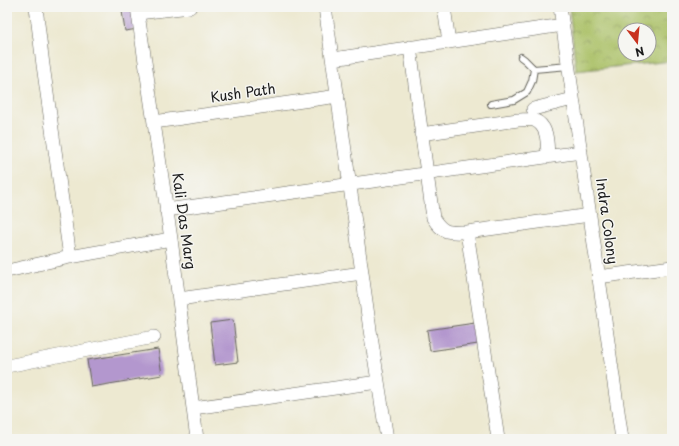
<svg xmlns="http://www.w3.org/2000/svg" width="679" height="446" font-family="'Playpen Sans',sans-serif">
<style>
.park{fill:url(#park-crowns);stroke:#626e40;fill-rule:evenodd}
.building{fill:#b397ce}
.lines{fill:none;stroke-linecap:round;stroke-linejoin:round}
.lane-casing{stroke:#65645b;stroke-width:8}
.street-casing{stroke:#65645b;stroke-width:14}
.lane{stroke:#fff;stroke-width:6}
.street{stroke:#fff;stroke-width:13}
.labels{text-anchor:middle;stroke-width:3;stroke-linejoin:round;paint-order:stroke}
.street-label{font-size:14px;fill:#1c1c1c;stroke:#f6f6f2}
</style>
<defs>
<pattern id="park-crowns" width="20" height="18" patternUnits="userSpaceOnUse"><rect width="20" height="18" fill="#a9bf64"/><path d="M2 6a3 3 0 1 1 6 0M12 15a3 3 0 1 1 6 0" fill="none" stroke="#899a52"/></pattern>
</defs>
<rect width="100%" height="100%" fill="#f6f6f2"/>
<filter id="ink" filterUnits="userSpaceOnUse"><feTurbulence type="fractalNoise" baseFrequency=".025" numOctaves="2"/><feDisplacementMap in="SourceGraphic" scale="8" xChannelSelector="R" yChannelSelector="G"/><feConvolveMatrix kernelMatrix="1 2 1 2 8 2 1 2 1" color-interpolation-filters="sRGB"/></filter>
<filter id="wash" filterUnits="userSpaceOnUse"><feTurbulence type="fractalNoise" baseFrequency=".012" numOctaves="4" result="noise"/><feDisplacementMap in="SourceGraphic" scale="16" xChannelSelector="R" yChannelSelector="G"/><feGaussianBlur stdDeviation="0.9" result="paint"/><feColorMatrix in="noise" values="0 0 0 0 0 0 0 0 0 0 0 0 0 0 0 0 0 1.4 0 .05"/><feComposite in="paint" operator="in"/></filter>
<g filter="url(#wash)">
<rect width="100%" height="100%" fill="#ede9d1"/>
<path class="park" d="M569,7H672V61L576,71ZM625,30H649V54H625Z"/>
<g id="blocks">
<path class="building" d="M134,9L138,29L125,31L122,11Z
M233,320L238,362L215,365L210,323Z
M475,323L478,344L430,351L427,330Z
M158,349L162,375L91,387L87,360Z"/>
</g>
</g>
<g filter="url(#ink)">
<use href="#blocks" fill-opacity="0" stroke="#65645b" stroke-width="1"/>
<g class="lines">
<g class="lane-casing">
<path id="lane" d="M521,57L525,60L534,69
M491,104L514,100L527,92L532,81L534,69L569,66"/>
</g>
<g class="street-casing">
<path id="street" d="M36,7L43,65L70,257
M137,7L171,239L197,439
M325,7L370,330L387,439
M444,7L449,42
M560,7L622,439
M138,13L190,7
M410,47L433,218C444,235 449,232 467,232L590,215
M333,59L563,25
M533,109L573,99
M154,122L338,96
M421,134L518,120C523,120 530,119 534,120C549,126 547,144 548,157
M166,210L581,152
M467,232L498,439
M7,271L70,257L171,239
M598,277L672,267
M179,299L362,273
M7,366L154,337
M193,408L378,382"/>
</g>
<use href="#lane" class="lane"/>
<use href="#street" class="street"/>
</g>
</g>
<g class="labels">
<g class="street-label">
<text transform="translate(243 93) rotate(-8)" y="5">Kush Path</text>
<text transform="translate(184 221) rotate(82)" y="5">Kali Das Marg</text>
<text transform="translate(607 221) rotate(82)" y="5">Indra Colony</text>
</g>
</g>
<rect width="679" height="446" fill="none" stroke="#f6f6f2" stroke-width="24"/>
<g transform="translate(637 42) rotate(164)"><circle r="19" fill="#f6f6f2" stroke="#9f9f9c"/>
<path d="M0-3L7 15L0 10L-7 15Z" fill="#c8321e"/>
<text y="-6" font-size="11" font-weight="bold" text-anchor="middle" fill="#1c1c1c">N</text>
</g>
</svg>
